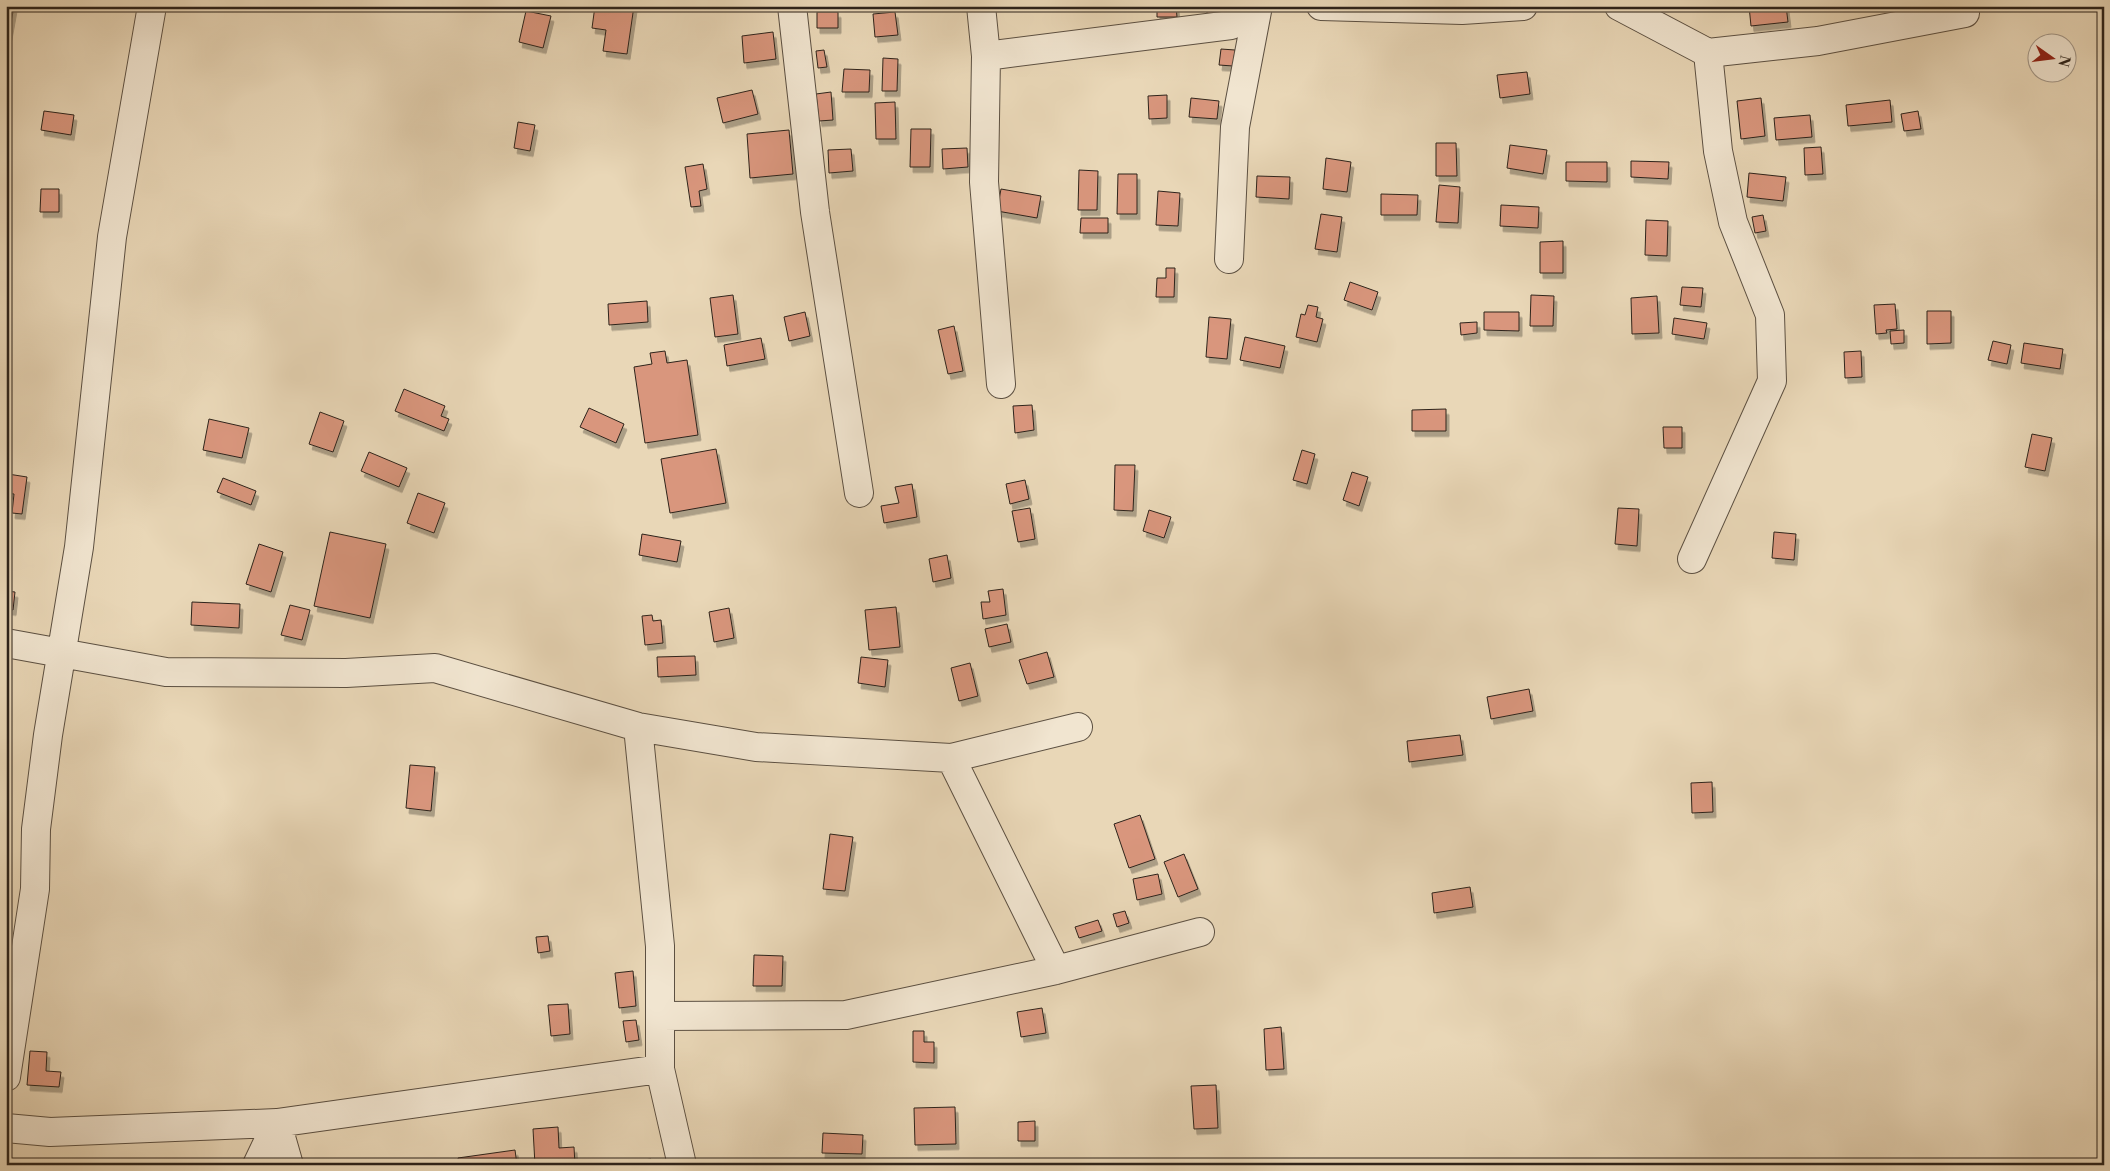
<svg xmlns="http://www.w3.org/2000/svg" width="2110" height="1171" font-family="'Libre Bodoni',serif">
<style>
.building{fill:#d9967d;stroke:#2d231b;filter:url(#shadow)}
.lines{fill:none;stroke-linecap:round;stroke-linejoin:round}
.minor-casing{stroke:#5c5042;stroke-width:30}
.minor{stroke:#f1e5d0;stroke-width:28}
</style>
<defs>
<filter id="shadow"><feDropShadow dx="3" dy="5.5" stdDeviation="0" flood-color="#0004"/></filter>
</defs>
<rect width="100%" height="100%" fill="#e9d7b7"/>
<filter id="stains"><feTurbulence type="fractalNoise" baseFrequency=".004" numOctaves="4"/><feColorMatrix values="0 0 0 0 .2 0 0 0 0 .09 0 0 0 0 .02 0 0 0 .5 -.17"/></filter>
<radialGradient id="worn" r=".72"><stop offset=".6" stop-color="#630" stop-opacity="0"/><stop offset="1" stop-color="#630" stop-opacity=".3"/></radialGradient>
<path class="building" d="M6,6H14L7,45L6,44Z
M595,6H634L627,54L603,51L606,30L592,28Z
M1157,6H1176L1177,17H1157Z
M1207,6H1231L1232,13L1207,15Z
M1749,6H1786L1788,22L1751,26Z
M526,11L551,16L543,48L519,42Z
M817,12H838V28H817Z
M895,12L898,35L875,37L873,14Z
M773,32L776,59L744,63L742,36Z
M1221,49L1235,50L1233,66L1219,65Z
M824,50L827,67L818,68L816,51Z
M883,58L898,59L897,91H882Z
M844,69L870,70L869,92H842Z
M1527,72L1530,94L1500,98L1497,75Z
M752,90L758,114L723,123L717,98Z
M831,92L833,120L819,121L816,94Z
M1167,95V118L1149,119L1148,96Z
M1191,98L1219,101L1217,119L1189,117Z
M1761,98L1765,136L1741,139L1737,101Z
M1890,100L1892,122L1848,126L1846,105Z
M895,102L896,139H876L875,103Z
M44,111L74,115L71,135L41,130Z
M1918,111L1921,129L1904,131L1901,114Z
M1810,115L1812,137L1776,140L1774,118Z
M518,122L535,125L530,151L514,148Z
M911,129H931L930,167H910Z
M789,130L793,174L750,178L747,134Z
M1436,143H1456L1457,176H1436Z
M1510,145L1547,150L1543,174L1507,168Z
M1821,147L1823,174L1805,175L1804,148Z
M967,148L968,167L943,169L942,149Z
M851,149L853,171L829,173L828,150Z
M1326,158L1351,162L1347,192L1323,189Z
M1631,161L1669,162L1668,179L1631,177Z
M1566,162H1607V182L1566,181Z
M703,164L707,189L699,191L701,206L691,207L685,167Z
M1079,170L1098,171L1097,210H1078Z
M1749,173L1786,177L1783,201L1747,197Z
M1118,174H1137V214H1117Z
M1257,176L1290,177L1289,199L1256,197Z
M1439,185L1460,187L1458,223L1436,222Z
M41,189H59V212H40Z
M1001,189L1041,196L1037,218L997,211Z
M1158,191L1180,193L1178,226L1156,225Z
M1381,194L1418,195L1417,215H1381Z
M1501,205L1539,207L1538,228L1500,226Z
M1321,214L1342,217L1337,252L1315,249Z
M1763,215L1766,231L1755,233L1752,217Z
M1081,218H1108V233H1080Z
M1646,220L1668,221L1667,256L1645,255Z
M1563,241V273H1540V242Z
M1166,268H1175L1174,297H1156L1157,278H1166Z
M1350,282L1378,292L1372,310L1344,300Z
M1682,287L1703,288L1701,307L1680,305Z
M733,295L738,334L715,337L710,298Z
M1531,295L1554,296L1553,326H1530Z
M1657,296L1659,333L1632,334L1631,298Z
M647,301L648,322L609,325L608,304Z
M1895,304L1897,329L1886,330L1887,333L1876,334L1874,305Z
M1308,305L1318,307L1316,317L1323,319L1317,342L1296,337L1301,314L1305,315Z
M1927,311H1951V343L1927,344Z
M805,312L810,336L789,341L784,317Z
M1484,312H1519V331L1484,330Z
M1209,317L1231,319L1227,359L1206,357Z
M1674,318L1707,323L1704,339L1672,334Z
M1477,322V333L1461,335L1460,323Z
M954,326L963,371L948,374L938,330Z
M1904,330V343L1891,344L1890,331Z
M1245,337L1285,346L1280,368L1240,360Z
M761,338L765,359L727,366L724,345Z
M1993,341L2011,345L2007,364L1988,360Z
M2024,343L2063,349L2060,369L2021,363Z
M665,351L667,363L687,360L698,435L645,443L634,367L652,364L650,353Z
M1861,351L1862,377L1845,378L1844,352Z
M404,389L445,406L441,416L449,419L444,431L395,411Z
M1032,405L1034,430L1015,433L1013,406Z
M589,408L624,424L616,443L580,427Z
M1446,409V431H1412V410Z
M320,412L344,421L333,452L309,444Z
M209,419L249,428L242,458L203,450Z
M1663,427H1682V448H1664Z
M2032,434L2052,438L2045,471L2025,467Z
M716,449L726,503L670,513L661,459Z
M1302,450L1315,454L1307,484L1293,480Z
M369,452L407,468L399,487L361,471Z
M1115,465H1135L1133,511L1114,510Z
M1352,472L1368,477L1359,506L1343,500Z
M8,474L27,477L22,514L12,513L14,494L6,493Z
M223,478L256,491L251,505L217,492Z
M1025,480L1029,499L1010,504L1006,484Z
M912,484L917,517L884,523L881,506L899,503L895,487Z
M418,493L445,503L434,533L407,523Z
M1030,508L1035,539L1018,542L1012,511Z
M1618,508L1639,509L1637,546L1615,544Z
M1149,510L1171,517L1164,538L1143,531Z
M330,532L386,544L370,618L314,606Z
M1774,532L1796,534L1794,560L1772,558Z
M642,534L681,541L677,562L639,555Z
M259,544L283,552L271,592L246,584Z
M947,555L951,578L933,582L929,559Z
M1003,589L1006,615L983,619L981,602H990L988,591Z
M6,591L15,592L13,610L6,609Z
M192,602L240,604L239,628L191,625Z
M290,605L310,610L302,640L281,635Z
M896,607L900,647L869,650L865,610Z
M729,608L734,638L714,642L709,612Z
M652,615L653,621L661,620L663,643L645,645L642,616Z
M1007,624L1011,642L989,647L985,629Z
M1047,652L1054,677L1027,684L1019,660Z
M695,656L696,675L658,677L657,657Z
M861,657L888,660L885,687L858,683Z
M970,663L978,696L959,701L951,668Z
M1529,689L1533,711L1491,719L1487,697Z
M1460,735L1463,755L1409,762L1407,741Z
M410,765L435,767L431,811L406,808Z
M1712,782L1713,812L1692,813L1691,783Z
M1140,815L1155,859L1129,868L1114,824Z
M830,834L853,837L845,891L823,889Z
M1184,854L1198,889L1178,897L1164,862Z
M1158,874L1162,894L1137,900L1133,879Z
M1470,887L1473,907L1434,913L1432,893Z
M1125,911L1129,923L1117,927L1113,914Z
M1098,920L1102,931L1079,938L1075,927Z
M548,936L550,951L538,953L536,937Z
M754,955L783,956L782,986H753Z
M633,971L636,1006L619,1008L615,973Z
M568,1004L570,1034L551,1036L548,1005Z
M1042,1008L1046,1033L1021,1037L1017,1012Z
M636,1020L639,1040L626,1042L623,1021Z
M1281,1027L1284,1069L1266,1070L1264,1029Z
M913,1031H924V1042H934V1063L913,1062Z
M30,1051L47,1052L46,1071L61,1072L59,1087L27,1085Z
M1216,1085L1218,1128L1194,1129L1191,1086Z
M955,1107L956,1144L915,1145L914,1108Z
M1035,1121V1141H1018V1122Z
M558,1127L559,1148L574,1147L575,1165H535L533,1129Z
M823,1133L863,1135L862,1154L822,1153Z
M515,1150L517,1165H459L458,1158Z
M651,1159V1165H628V1162Z"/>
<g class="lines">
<g class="minor-casing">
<path id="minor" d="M792,6L815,212L859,493
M981,6L986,56L984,182L1001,384
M1321,6L1462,10L1523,6
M1619,6L1708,53L1718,151L1733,222L1770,315L1772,381L1692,559
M1708,53L1818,41L1965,13
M986,56L1231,25L1256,6
M1229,259L1235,127L1258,6
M6,643L166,672L346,673L435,668L638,727L756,747L951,758L1078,727
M638,727L660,946V1069L682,1165
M951,758L1056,970
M660,1016L846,1015L1056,970L1200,932
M6,1077L35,889L36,829L48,735L79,547L112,237L152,6
M277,1123L289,1165
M6,1128L50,1132L277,1123L660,1069
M257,1165L277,1123"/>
</g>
<use href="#minor" class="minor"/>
</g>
<rect width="2110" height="1171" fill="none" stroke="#e9d7b7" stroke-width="25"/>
<rect x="8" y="8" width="2095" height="1156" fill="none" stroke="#2d231b" stroke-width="2.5"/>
<rect x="12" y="12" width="2085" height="1146" fill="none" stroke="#2d231b"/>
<g transform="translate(2052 58) rotate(104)"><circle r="24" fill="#f1e5d0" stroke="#a39788"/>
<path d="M0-4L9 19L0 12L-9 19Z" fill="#8f2418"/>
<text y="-8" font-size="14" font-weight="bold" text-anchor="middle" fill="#2d231b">N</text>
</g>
<rect width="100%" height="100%" filter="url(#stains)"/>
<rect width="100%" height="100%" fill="url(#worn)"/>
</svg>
